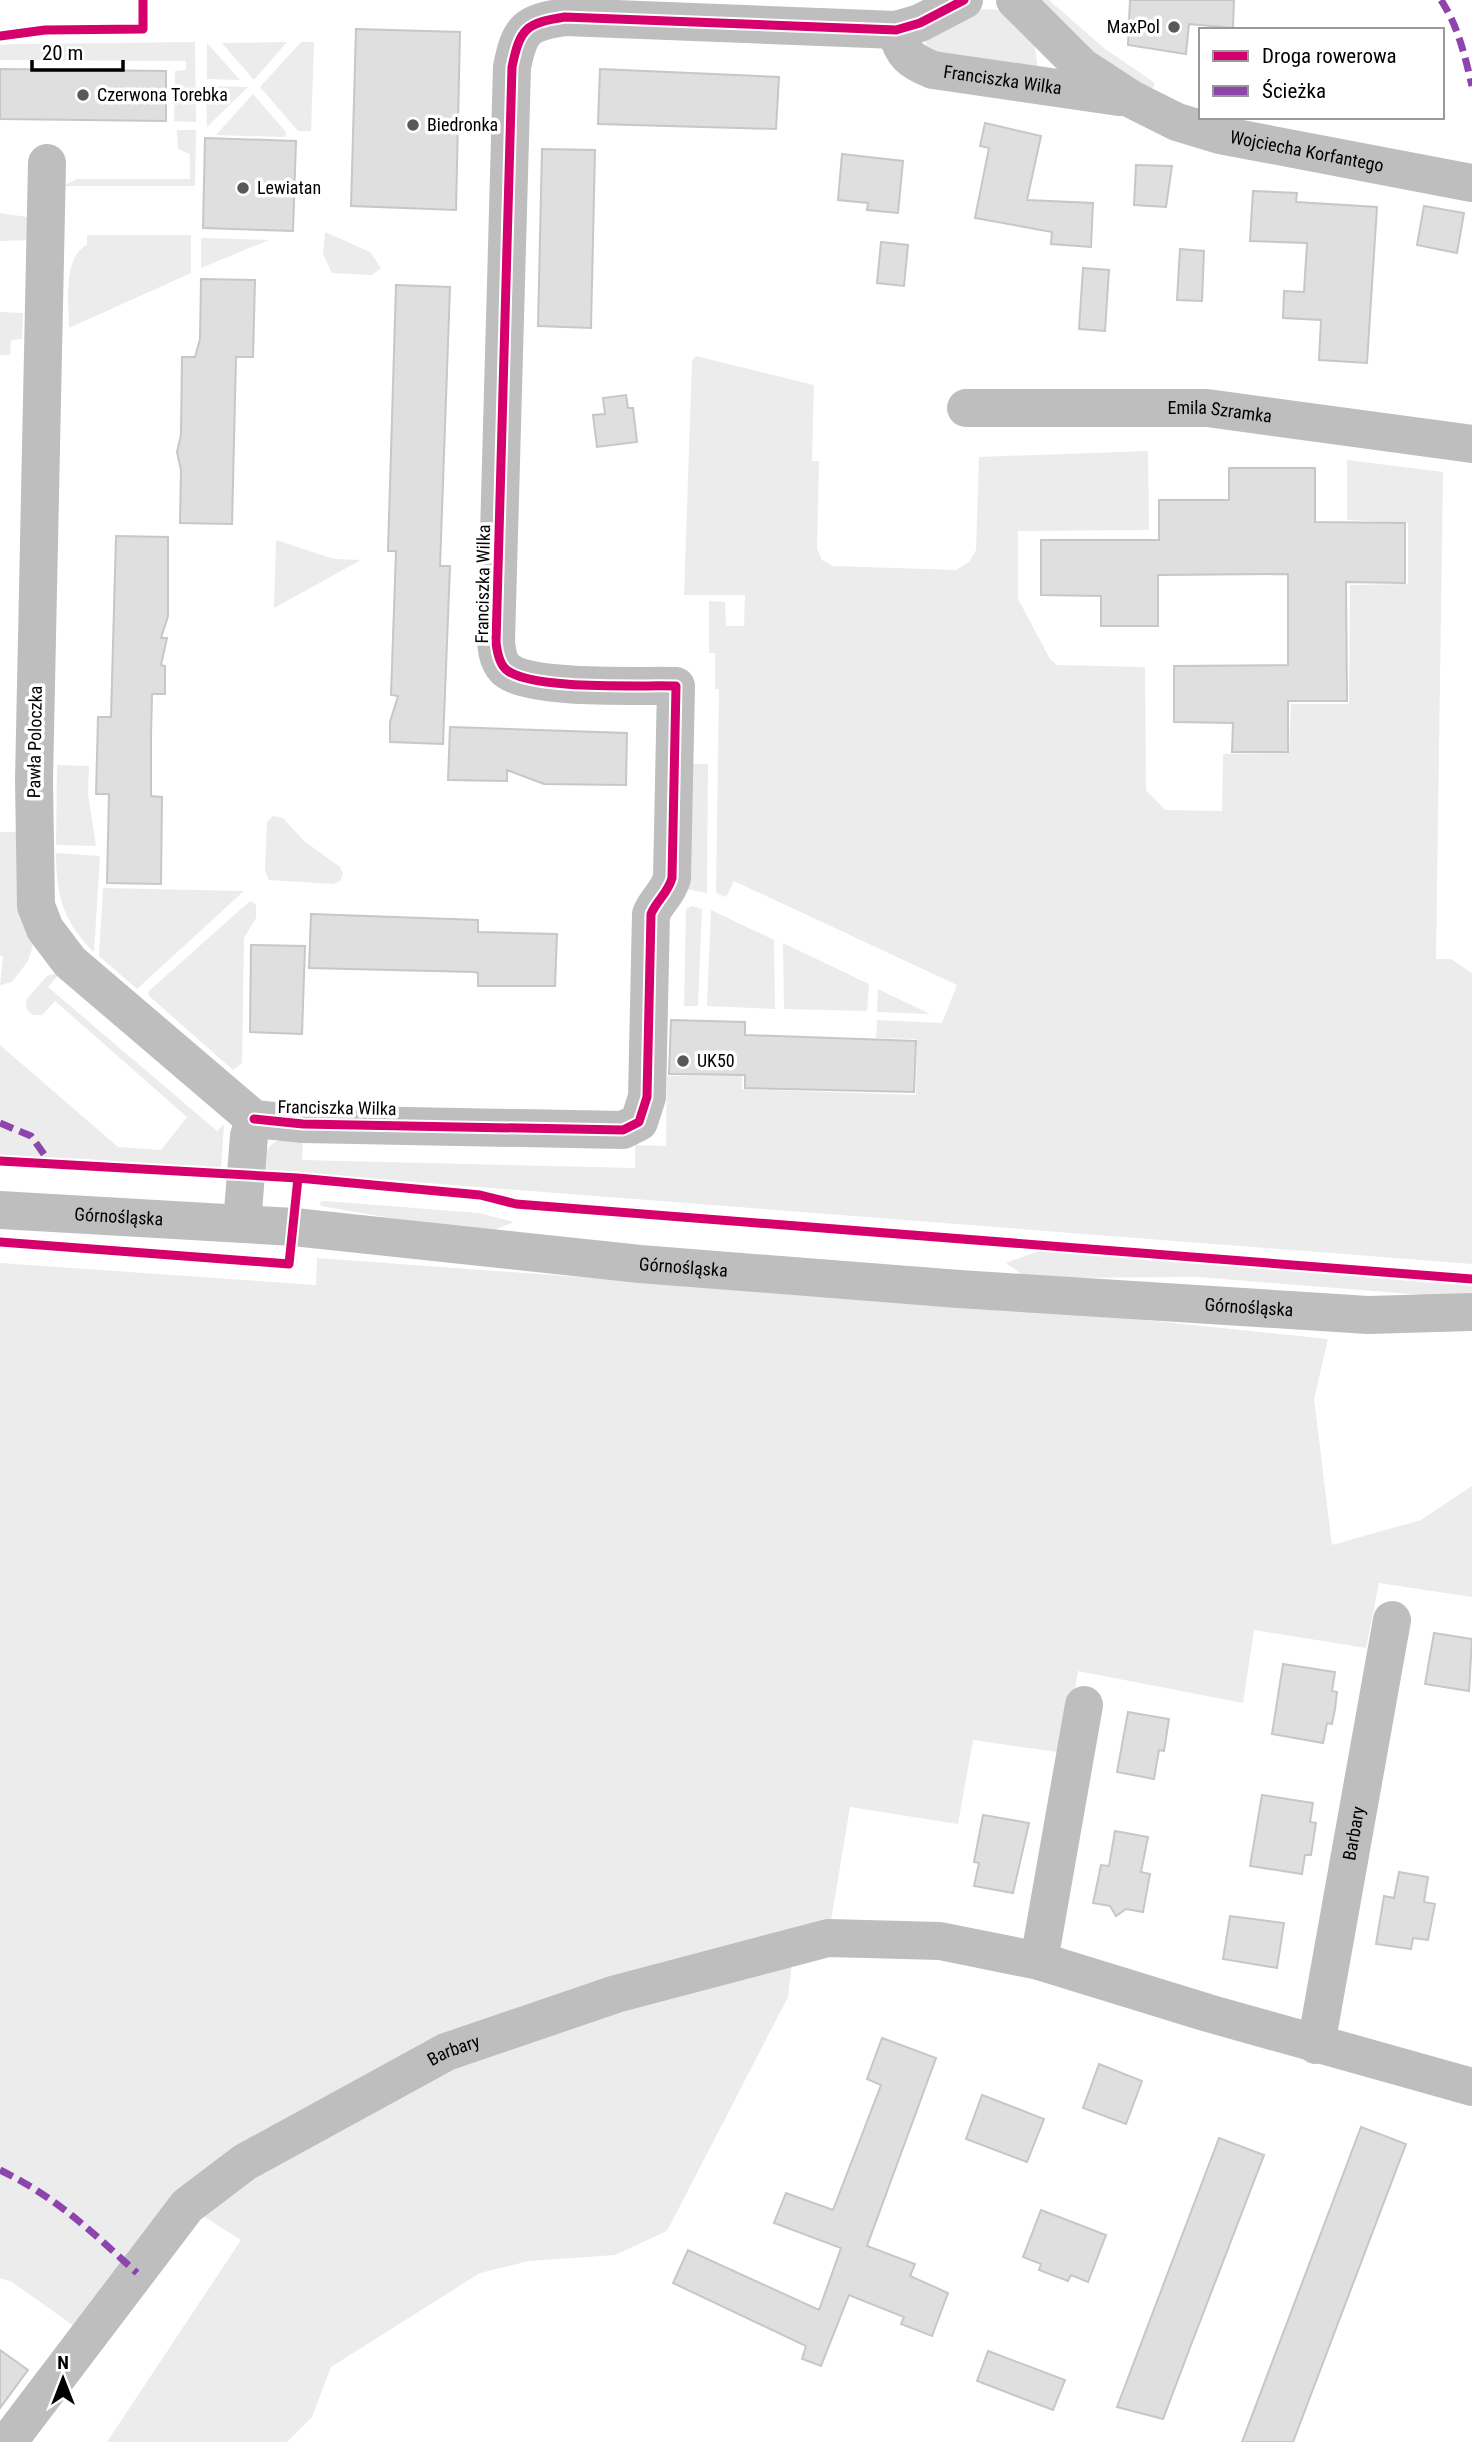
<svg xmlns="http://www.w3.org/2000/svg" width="1472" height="2442" font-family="'Roboto Condensed',sans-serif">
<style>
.green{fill:#ececec}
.building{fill:#dfdfdf;stroke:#c7c7c7;stroke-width:2}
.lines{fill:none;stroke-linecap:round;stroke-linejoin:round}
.minor{stroke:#bebebe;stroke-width:38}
.quiet{stroke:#8e44ad;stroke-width:7;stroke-dasharray:14 7;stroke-linecap:butt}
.cycleway-casing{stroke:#fff;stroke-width:13}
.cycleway{stroke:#d6006c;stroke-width:9}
.poi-dot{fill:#595959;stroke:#fff;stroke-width:2.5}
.labels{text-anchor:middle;stroke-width:7;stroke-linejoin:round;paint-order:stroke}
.poi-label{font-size:18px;fill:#000;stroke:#fff;text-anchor:start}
.street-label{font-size:18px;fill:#000;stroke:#fff}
</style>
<rect width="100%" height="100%" fill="#fff"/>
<path class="green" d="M1035,0H1049L1105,49L1155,83L1152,90L1091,53Z
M983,9L1002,10L1034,43L1038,67L925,50L926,40L931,34Z
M195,42L196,122L174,121L175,71L186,70V61L0,60V45L15,44Z
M287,42L254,80L222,43Z
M301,42H314L311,131H298L260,87Z
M207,43L240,80L207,79Z
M206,86L248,87L207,127Z
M253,94L286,132L285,137L216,135Z
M177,130H196L195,186H63L77,179H190V154L178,149Z
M0,213L27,217L32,240L0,241Z
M325,232L370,252L381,268L372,275L332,273L323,254Z
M87,235H191V273L69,328C69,305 62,257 87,245Z
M201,238L269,240L201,268Z
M0,312L23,313L22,339L11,340L10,355H0Z
M696,356L814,385L812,461H819L817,548L822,560L833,566L956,570L969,562L976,550L979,457L1148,451L1149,530L1018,531V599L1050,659L1057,665L1145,667L1146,790L1165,810L1222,811L1223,754L1289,753L1291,704H1349L1350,585L1408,584V523L1347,520V460L1443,472L1436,959H1451L1472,973V1264L260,1170C267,1141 273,1139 303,1138L302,1160L635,1168V1145L666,1146L667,1076H742V1089L916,1095L917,1039L876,1038L877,1020L942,1023L957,985L734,881L726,897L716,893L719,689H715V653H709V601L725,602L726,626H744L745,595H684L692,361Z
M276,540L334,559L361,560L274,608Z
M687,764H708L707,893L686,889Z
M57,765L89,766L88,794L96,846L56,845Z
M273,816L283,818L304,841L340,867L343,874L340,881L333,884L269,880L265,870L267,822Z
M0,832H20L34,935L32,949L28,961L12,982L0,985L3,957L0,955Z
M56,853L100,856L94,952C63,922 56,895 56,853Z
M103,888L244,891L137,989L99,956Z
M250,901L256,904V918L244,938L242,1063L233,1070L148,995L149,991Z
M692,906L702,909L698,1006H684L686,909Z
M711,910L774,940L775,1009L707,1006Z
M783,943L869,984L867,1011L784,1009Z
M61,972L48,987L217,1131L224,1124L221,1169L85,1159L0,1158V1045L118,1147L161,1150L187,1117L55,1001L42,1015H33L27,1010L26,1000L47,976Z
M878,989L930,1014L877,1012Z
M325,1201L479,1213L514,1222L484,1234L321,1206L320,1202Z
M1041,1250L1472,1286V1299L1199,1277L1027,1278L1006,1263Z
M317,1258L1088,1314L1328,1339L1314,1399L1332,1545L1421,1520L1472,1486V1597L1379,1583L1366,1648L1254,1630L1243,1703L1078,1671L1064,1753L973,1740L958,1824L850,1807L831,1921L793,1955L788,1997L667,2231L615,2255L529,2261L480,2273L331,2367L312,2417L287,2442H107L241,2240L187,2206L74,2326L12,2282L0,2278V1263L316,1285Z"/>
<path class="building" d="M1130,0H1234L1233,28L1189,24L1186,54L1128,45Z
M356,29L460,32L456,210L351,206Z
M0,69L166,71V121L0,119Z
M600,69L779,77L776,129L598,124Z
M985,123L1041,136L1027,200L1093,203L1091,247L1051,244L1052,232L975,218L989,148L980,146Z
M205,138L296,141L293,231L203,228Z
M542,149L595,150L591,328L538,326Z
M842,154L903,161L898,213L867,210L868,203L838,200Z
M1136,165L1172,166L1166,207L1134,205Z
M1253,191L1297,193L1296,202L1377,207L1367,363L1319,360L1321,320L1283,318L1284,291L1304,292L1307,243L1250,241Z
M1424,206L1464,213L1457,253L1417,245Z
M881,242L908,245L904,286L877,283Z
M1180,249L1204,251L1202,301L1177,300Z
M1083,268L1109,270L1105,331L1079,329Z
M201,279L255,280L253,357H236L232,524L180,523L181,470L177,452L181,435L182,357H195L200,339Z
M396,285L450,287L440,566H450L443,744L390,742V722L398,696L391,695L396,551H388Z
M626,395L628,408H633L637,442L597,447L593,415L605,414L603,398Z
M1229,468H1315V522L1405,523V583L1346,582L1347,701H1288V752H1232L1233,723L1174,722V666L1288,665V574L1158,575V626H1101V596L1041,595V540H1159V500H1229Z
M116,536L168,537V616L161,638H167L161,665L165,666V694H152L151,736V796L162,797L161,884L107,883L109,794H96L98,717H111Z
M450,727L627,733L626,785L544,784L507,770V781L448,780Z
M311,914L478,920V932L557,934L555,986H478V973L475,972L309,968Z
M251,945L305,946L302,1034L250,1032Z
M671,1020L745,1022V1035L916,1041L914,1092L745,1088V1075L669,1074Z
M1434,1633L1472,1639L1469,1691L1425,1684Z
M1283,1664L1335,1672L1332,1691L1337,1692L1335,1709L1332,1724L1327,1723L1323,1743L1272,1734Z
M1128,1712L1169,1719L1164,1751L1159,1750L1154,1779L1117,1772Z
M1262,1795L1313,1803L1310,1822L1316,1823L1311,1855H1305L1302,1874L1250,1866Z
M983,1815L1029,1823L1013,1893L974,1886L979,1863L974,1862Z
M1115,1831L1148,1837L1141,1872L1150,1874L1143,1912L1126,1909L1116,1916L1110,1906L1093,1903L1101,1865L1109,1866Z
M1399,1872L1428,1877L1424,1902L1435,1904L1428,1940L1413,1938L1411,1949L1376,1944L1384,1896L1394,1898Z
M1230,1916L1284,1923L1277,1968L1223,1959Z
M882,2038L936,2058L867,2246L915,2264L910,2276L948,2293L932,2336L901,2324L904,2317L849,2295L821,2366L802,2359L806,2346L673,2283L688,2250L819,2310L841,2248L774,2223L786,2193L833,2210L881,2085L867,2079Z
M1099,2064L1142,2081L1126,2124L1083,2108Z
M982,2095L1044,2119L1027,2162L966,2139Z
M1361,2127L1406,2144L1332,2339L1293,2442H1242Z
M1219,2138L1264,2155L1191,2345L1163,2419L1117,2407Z
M1041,2210L1106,2235L1088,2282L1071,2275L1068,2281L1039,2270L1041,2264L1023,2257Z
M0,2350L28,2370L0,2408Z
M988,2351L1065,2380L1053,2410L977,2381Z"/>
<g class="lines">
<g class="minor">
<path id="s1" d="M1015,0L1082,67L1131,99L1177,122L1220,135L1472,183"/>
<path id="s2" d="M896,30C902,54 910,61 933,70L1119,97"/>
<path d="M47,163L34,780L36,906L45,929L70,962L254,1119L249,1136L242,1224"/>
<path id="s3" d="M966,408H1207L1472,444"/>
<path d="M254,1119L303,1124L623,1130L639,1122L647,1097L651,914C657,900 668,893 672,878L676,686C640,685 534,690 508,671C499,665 497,652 496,642L512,67C520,28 526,23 565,17L896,30L920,23L964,0"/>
<path id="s4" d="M0,1210L294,1227L640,1264L959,1289L1368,1315L1472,1312"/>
<path d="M1039,1961L1084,1705"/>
<path id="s5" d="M1316,2045L1392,1620"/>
<path id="s6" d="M8,2442L187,2206L245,2162L446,2052L616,1994L828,1938L940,1941L1039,1961L1208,2013L1472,2087"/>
</g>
<path class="quiet" d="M1441,0C1458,26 1465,56 1472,86
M0,1123L31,1136L51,1164
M0,2170C57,2198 90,2230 137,2273"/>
<g class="cycleway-casing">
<path id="cycleway" d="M0,36L45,30L143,29V0
M254,1119L303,1124L623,1130L639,1122L647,1097L651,914C657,900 668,893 672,878L676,686C640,685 534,690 508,671C499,665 497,652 496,642L512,67C520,28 526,23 565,17L896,30L920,23L964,0
M0,1161L298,1178L480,1195L516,1204L1472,1279
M0,1242L289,1264L298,1178"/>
</g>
<use href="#cycleway" class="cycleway"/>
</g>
<g class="poi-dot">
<circle cx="1174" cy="27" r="7"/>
<circle cx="83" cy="95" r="7"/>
<circle cx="413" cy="125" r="7"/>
<circle cx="243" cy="188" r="7"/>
<circle cx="683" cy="1061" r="7"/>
</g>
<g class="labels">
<g class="poi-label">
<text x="1160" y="33" text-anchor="end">MaxPol</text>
<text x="97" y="101">Czerwona Torebka</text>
<text x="427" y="131">Biedronka</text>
<text x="257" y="194">Lewiatan</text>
<text x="697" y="1067">UK50</text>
</g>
<g class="street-label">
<text dy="6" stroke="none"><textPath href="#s2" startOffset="128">Franciszka Wilka</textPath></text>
<text dy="6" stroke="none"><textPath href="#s1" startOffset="338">Wojciecha Korfantego</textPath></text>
<text dy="6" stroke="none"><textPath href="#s3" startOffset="254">Emila Szramka</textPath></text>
<text transform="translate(483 584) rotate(-89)" y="6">Franciszka Wilka</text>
<text transform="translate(35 742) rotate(-89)" y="6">Pawła Poloczka</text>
<text transform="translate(337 1108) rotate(1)" y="6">Franciszka Wilka</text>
<text dy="6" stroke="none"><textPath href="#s4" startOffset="119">Górnośląska</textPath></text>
<text dy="6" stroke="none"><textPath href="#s4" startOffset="686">Górnośląska</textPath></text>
<text dy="6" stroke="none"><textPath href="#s4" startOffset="1253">Górnośląska</textPath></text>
<text dy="6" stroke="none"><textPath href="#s5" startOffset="215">Barbary</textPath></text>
<text dy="6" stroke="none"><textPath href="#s6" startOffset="606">Barbary</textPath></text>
</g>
</g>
<rect x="1199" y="28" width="245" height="91" fill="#ffffff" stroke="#999999" stroke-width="2"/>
<rect x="1213" y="51" width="35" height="10" fill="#d6006c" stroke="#999999" stroke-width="2"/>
<text x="1262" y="63" font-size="21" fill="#000000">Droga rowerowa</text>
<rect x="1213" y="86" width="35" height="10" fill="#8e44ad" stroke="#999999" stroke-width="2"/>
<text x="1262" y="98" font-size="21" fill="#000000">Ścieżka</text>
<g transform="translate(63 2379)" stroke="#ffffff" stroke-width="5" paint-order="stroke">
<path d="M0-5L12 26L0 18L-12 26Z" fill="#000000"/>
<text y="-10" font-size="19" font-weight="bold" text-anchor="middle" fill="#000000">N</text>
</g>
<path d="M32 60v10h91v-10" fill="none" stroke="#000000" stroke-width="3.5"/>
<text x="42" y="60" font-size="21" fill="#000000" stroke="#ffffff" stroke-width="5" paint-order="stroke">20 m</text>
</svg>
